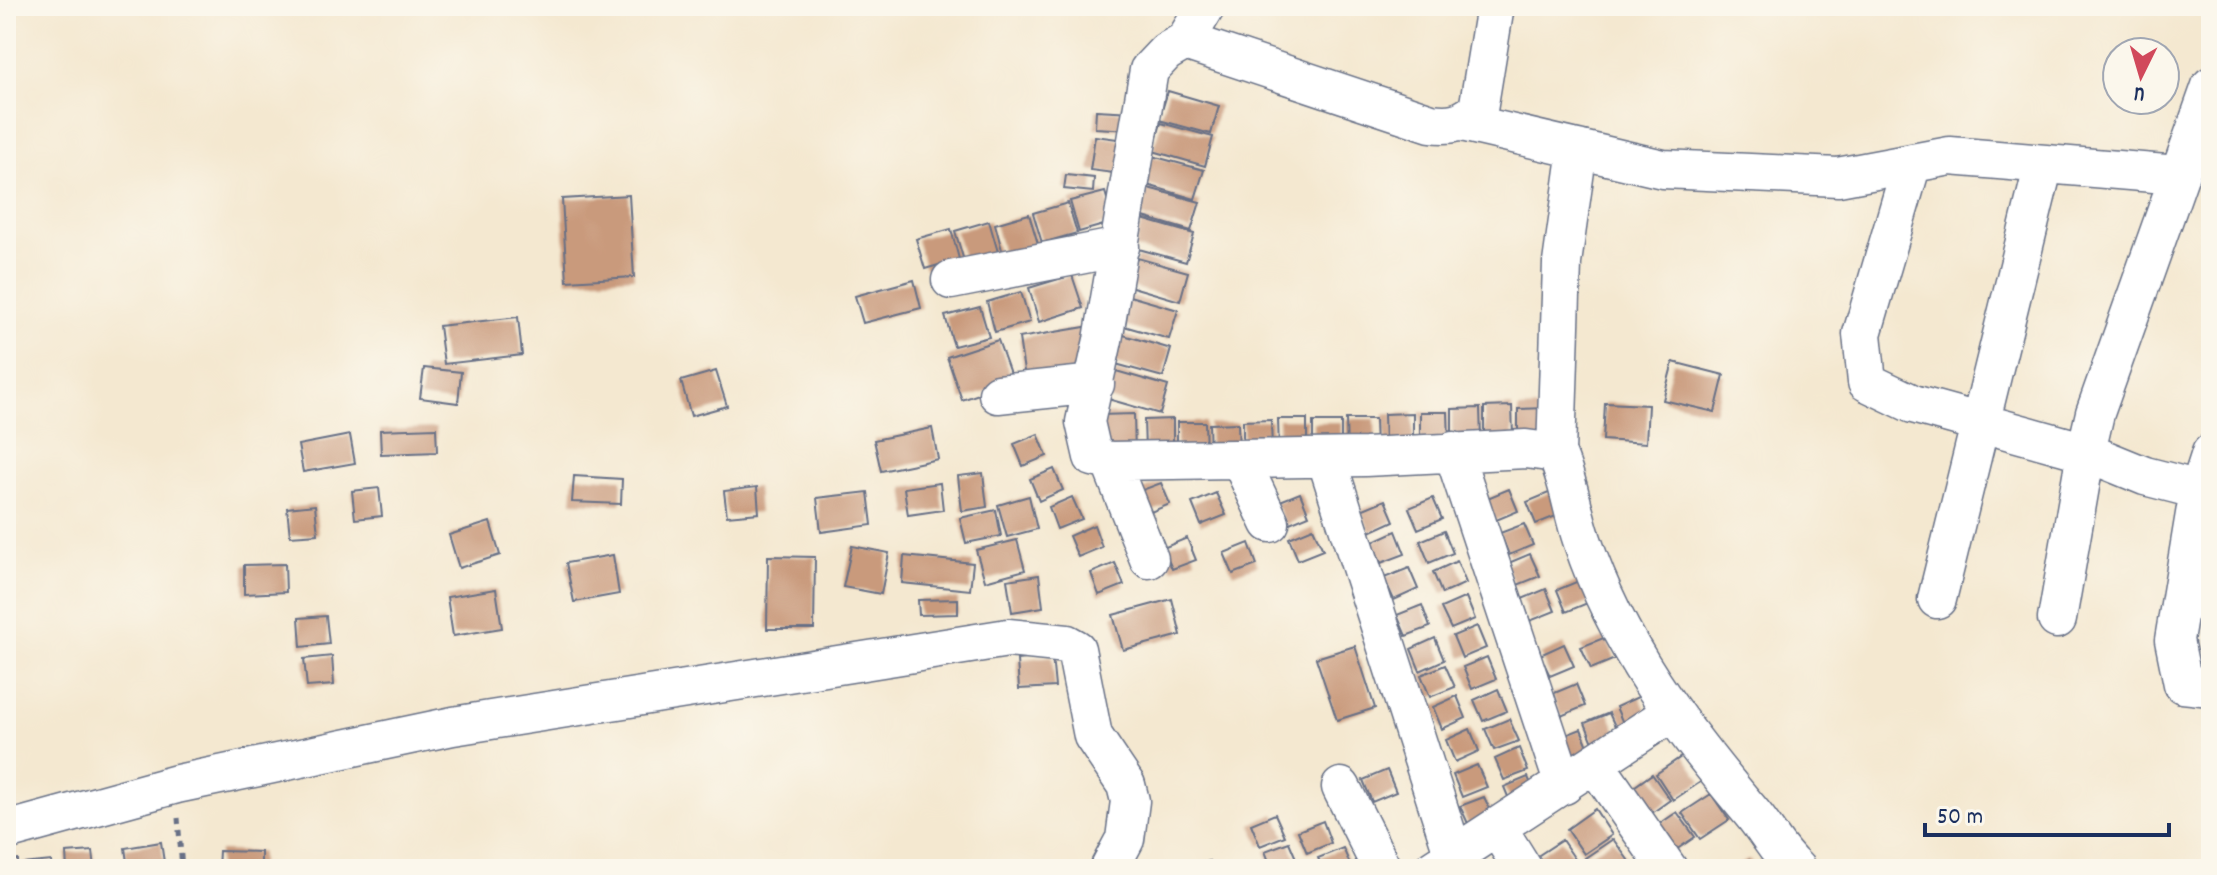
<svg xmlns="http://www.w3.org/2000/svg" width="2217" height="875" viewBox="0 0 2217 875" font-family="Dekko,sans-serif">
<rect width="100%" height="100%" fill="#fbf7ec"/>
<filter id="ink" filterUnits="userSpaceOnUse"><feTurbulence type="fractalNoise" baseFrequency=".0125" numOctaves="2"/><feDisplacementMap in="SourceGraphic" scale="16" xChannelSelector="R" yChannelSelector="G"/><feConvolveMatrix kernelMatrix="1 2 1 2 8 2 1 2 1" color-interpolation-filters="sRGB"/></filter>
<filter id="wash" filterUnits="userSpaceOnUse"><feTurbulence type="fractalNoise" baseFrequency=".006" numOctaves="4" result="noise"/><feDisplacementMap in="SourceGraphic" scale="32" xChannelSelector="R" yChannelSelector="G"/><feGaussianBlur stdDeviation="1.8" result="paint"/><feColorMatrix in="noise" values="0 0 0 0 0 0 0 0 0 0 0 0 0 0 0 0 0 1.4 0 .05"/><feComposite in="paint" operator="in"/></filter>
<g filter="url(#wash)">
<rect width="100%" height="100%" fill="#f4e8d0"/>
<g id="blocks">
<path fill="#c99a7c" d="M1168,91L1219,106L1211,134L1159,120Z
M1096,110L1133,112L1131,130L1095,128Z
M1161,123L1213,137L1205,166L1153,151Z
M1095,136L1133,141L1128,175L1090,170Z
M1152,156L1204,170L1195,199L1144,184Z
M1066,175L1094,178L1093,192L1064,189Z
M1148,188L1200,202L1191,231L1140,216Z
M1105,192L1114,222L1079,232L1070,201Z
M629,195L634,277L567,281L562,199Z
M1068,203L1077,233L1042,243L1033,213Z
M1029,214L1038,244L1003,254L995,224Z
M1142,219L1194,234L1186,262L1135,248Z
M989,221L998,252L964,261L955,231Z
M951,229L959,259L925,269L916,239Z
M1137,258L1188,272L1180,301L1129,286Z
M1072,275L1083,308L1039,322L1029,288Z
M914,280L921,308L863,323L855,296Z
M1021,292L1030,322L995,332L987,302Z
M1126,295L1178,310L1169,339L1117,324Z
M980,307L989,337L954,346L945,316Z
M518,317L522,355L444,364L439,326Z
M1091,326L1098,367L1025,378L1019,338Z
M1120,334L1171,349L1163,377L1112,363Z
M998,340L1013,382L962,400L947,357Z
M1673,362L1724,375L1715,412L1663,400Z
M424,368L461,372L458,403L420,398Z
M716,371L727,406L691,416L681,381Z
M1116,371L1168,386L1160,414L1108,399Z
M1605,403L1648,405L1646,443L1603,440Z
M1512,406L1513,436L1484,437V407Z
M1480,408L1481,439L1452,440V409Z
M1546,408L1547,438L1518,439V409Z
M1420,412H1448L1449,442L1420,443Z
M1413,413V443L1385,444L1384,414Z
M1134,414L1135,455H1099L1098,415Z
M1173,419V450H1145L1144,420Z
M1278,419H1307V450H1279Z
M1346,419H1375L1376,449L1347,450Z
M1271,420L1272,451H1243V421Z
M1177,422H1205L1206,453H1177Z
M1313,422H1341V452L1313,453Z
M1238,423L1239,454L1210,455L1209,424Z
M436,428L437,452L381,454L380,430Z
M932,428L938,459L881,471L874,440Z
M1038,434L1047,456L1023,466L1014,444Z
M350,435L355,463L303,472L298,445Z
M1054,469L1063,490L1039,501L1030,479Z
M983,473L987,507L962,511L958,476Z
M574,476L622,479L621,504L572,502Z
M940,483L943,510L908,515L904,488Z
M1161,483L1170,504L1146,514L1137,492Z
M757,487L759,513L727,516L724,491Z
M379,488L382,516L355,519L352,491Z
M1509,489L1518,511L1494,521L1485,499Z
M868,492L872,525L821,532L817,498Z
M1551,492L1561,514L1536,524L1527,502Z
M1216,493L1226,515L1201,525L1192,503Z
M1300,493L1309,515L1285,525L1275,503Z
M1029,496L1037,529L1007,537L998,505Z
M1072,497L1082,519L1057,529L1049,507Z
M1433,498L1442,519L1418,529L1409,508Z
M1385,500L1394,521L1370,532L1361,510Z
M315,505L318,534L290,536L287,508Z
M996,510L1001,536L966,543L960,518Z
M490,522L500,555L459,568L449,535Z
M1524,524L1533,545L1509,555L1500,533Z
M1094,525L1102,547L1078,557L1069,536Z
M1313,528L1323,550L1298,560L1289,538Z
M1396,531L1405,554L1381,563L1372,542Z
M1444,531L1453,553L1429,563L1420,541Z
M1187,538L1196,560L1172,569L1163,548Z
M1017,540L1025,570L985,581L976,550Z
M1249,543L1257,565L1233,574L1224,553Z
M852,546L889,553L881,594L843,587Z
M1530,554L1540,576L1515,586L1506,564Z
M613,555L619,594L574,602L566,563Z
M768,556L815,557L814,629H767Z
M904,556L973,563L970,590L902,583Z
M1457,561L1466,583L1442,594L1433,572Z
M1115,563L1124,585L1099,595L1091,573Z
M285,564L286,592L244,594V565Z
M1409,568L1418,589L1394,600L1384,578Z
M1039,575L1043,607L1012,612L1007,580Z
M1581,580L1590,602L1566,612L1557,590Z
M496,589L502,628L453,636L447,597Z
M1546,589L1555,611L1530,621L1522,599Z
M1466,597L1475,619L1451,629L1441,608Z
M958,599V614L919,615L918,600Z
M1172,599L1181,635L1123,650L1113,615Z
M1422,605L1430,627L1406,636L1397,615Z
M326,616L329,644L301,647L299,618Z
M1477,626L1486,648L1462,658L1453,636Z
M1606,637L1615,659L1591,669L1581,647Z
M1435,638L1444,660L1420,671L1411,649Z
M1564,644L1574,666L1550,676L1540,655Z
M1355,646L1375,708L1337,720L1316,658Z
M332,656L334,685L307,687L304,659Z
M1052,656L1055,687L1019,689L1017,660Z
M1487,657L1496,679L1472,689L1463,667Z
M1445,665L1455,687L1430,697L1421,675Z
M1576,684L1585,706L1561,716L1552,694Z
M1498,689L1507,711L1483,721L1474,700Z
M1457,696L1466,718L1442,729L1433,707Z
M1640,696L1649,718L1625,728L1616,707Z
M1609,713L1619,735L1594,745L1585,723Z
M1509,719L1519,741L1494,750L1485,729Z
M1470,729L1479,751L1455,762L1446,740Z
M1581,729L1590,751L1565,761L1556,739Z
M1519,748L1528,771L1504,780L1495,759Z
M1684,755L1702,781L1673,800L1656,774Z
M1477,765L1487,787L1462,797L1453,775Z
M1387,770L1396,792L1372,802L1363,780Z
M1652,774L1670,800L1642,820L1624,794Z
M1528,777L1537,799L1513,809L1504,787Z
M1711,794L1729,820L1700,839L1682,813Z
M1484,797L1494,818L1470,828L1460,806Z
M1595,809L1612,835L1584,854L1567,829Z
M1677,812L1695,837L1667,856L1649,831Z
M1275,814L1285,836L1260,846L1251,824Z
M1323,821L1331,843L1307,853L1298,831Z
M1613,839L1631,864L1624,869H1593L1585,858Z
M1562,840L1579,865L1574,869H1540L1533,859Z
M161,842L165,869H128L125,848Z
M1289,842L1298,863L1272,869L1265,851Z
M1343,848L1352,869H1323L1318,858Z
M93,851L95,869H67L66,853Z
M219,851L261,852V869H218Z
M1749,859L1756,869H1734Z
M6,860H18V869H6Z
M51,861L52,869H24L23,864Z
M1209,861L1213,869H1189Z"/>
</g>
</g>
<g filter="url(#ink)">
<use href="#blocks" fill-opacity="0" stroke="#677086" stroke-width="2"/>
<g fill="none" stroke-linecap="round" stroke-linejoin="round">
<defs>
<path id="street" d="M1206,6L1185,41L1166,52L1149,70L1103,340L1085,422L1093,457L1110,461L1365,457L1526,449L1556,453C1569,481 1572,511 1582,540C1617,645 1681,729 1751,812C1768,832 1777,852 1796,869
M1185,41L1431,123C1452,126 1461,123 1478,110L1495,6
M2211,86L2095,413L2086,452L2145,476L2211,493
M1462,122L1663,169L1838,177L1950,156L2178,175
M1912,163L1862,334L1867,382L1913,404L2086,452L2057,619
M951,280L1120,247
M998,394L1095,384
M1453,451L1564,785
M1556,453L1562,263L1578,149
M2211,453L2199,490L2174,640L2183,684L2211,687
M1326,458L1454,856
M1240,459L1270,523
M1110,461L1149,559
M1937,599L2044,164
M1595,764L1668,869
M1341,787L1382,869
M1498,829L1523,869
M6,831L177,784L453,726L1008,638L1067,644L1076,649L1093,736L1126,785L1130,801L1125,839L1109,869
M1433,869L1671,713"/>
</defs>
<use href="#street" stroke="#677086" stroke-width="41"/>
<path stroke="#677086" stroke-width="5" stroke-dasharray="6 6" stroke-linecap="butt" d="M178,818L182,869"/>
<use href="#street" stroke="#fff" stroke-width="38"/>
</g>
</g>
<rect width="2217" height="875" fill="none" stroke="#fbf7ec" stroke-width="32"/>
<g transform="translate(2141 76) rotate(185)"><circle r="38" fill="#fbf7ec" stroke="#a1a7b3" stroke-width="2"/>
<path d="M0-6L14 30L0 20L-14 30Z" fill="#d1495b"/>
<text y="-12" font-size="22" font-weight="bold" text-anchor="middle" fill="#1b2f5e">U</text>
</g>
<path d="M1925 823v12h244v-12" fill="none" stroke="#1b2f5e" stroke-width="4"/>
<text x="1937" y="823" font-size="24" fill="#1b2f5e" stroke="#fbf7ec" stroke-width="6" paint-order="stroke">50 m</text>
</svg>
